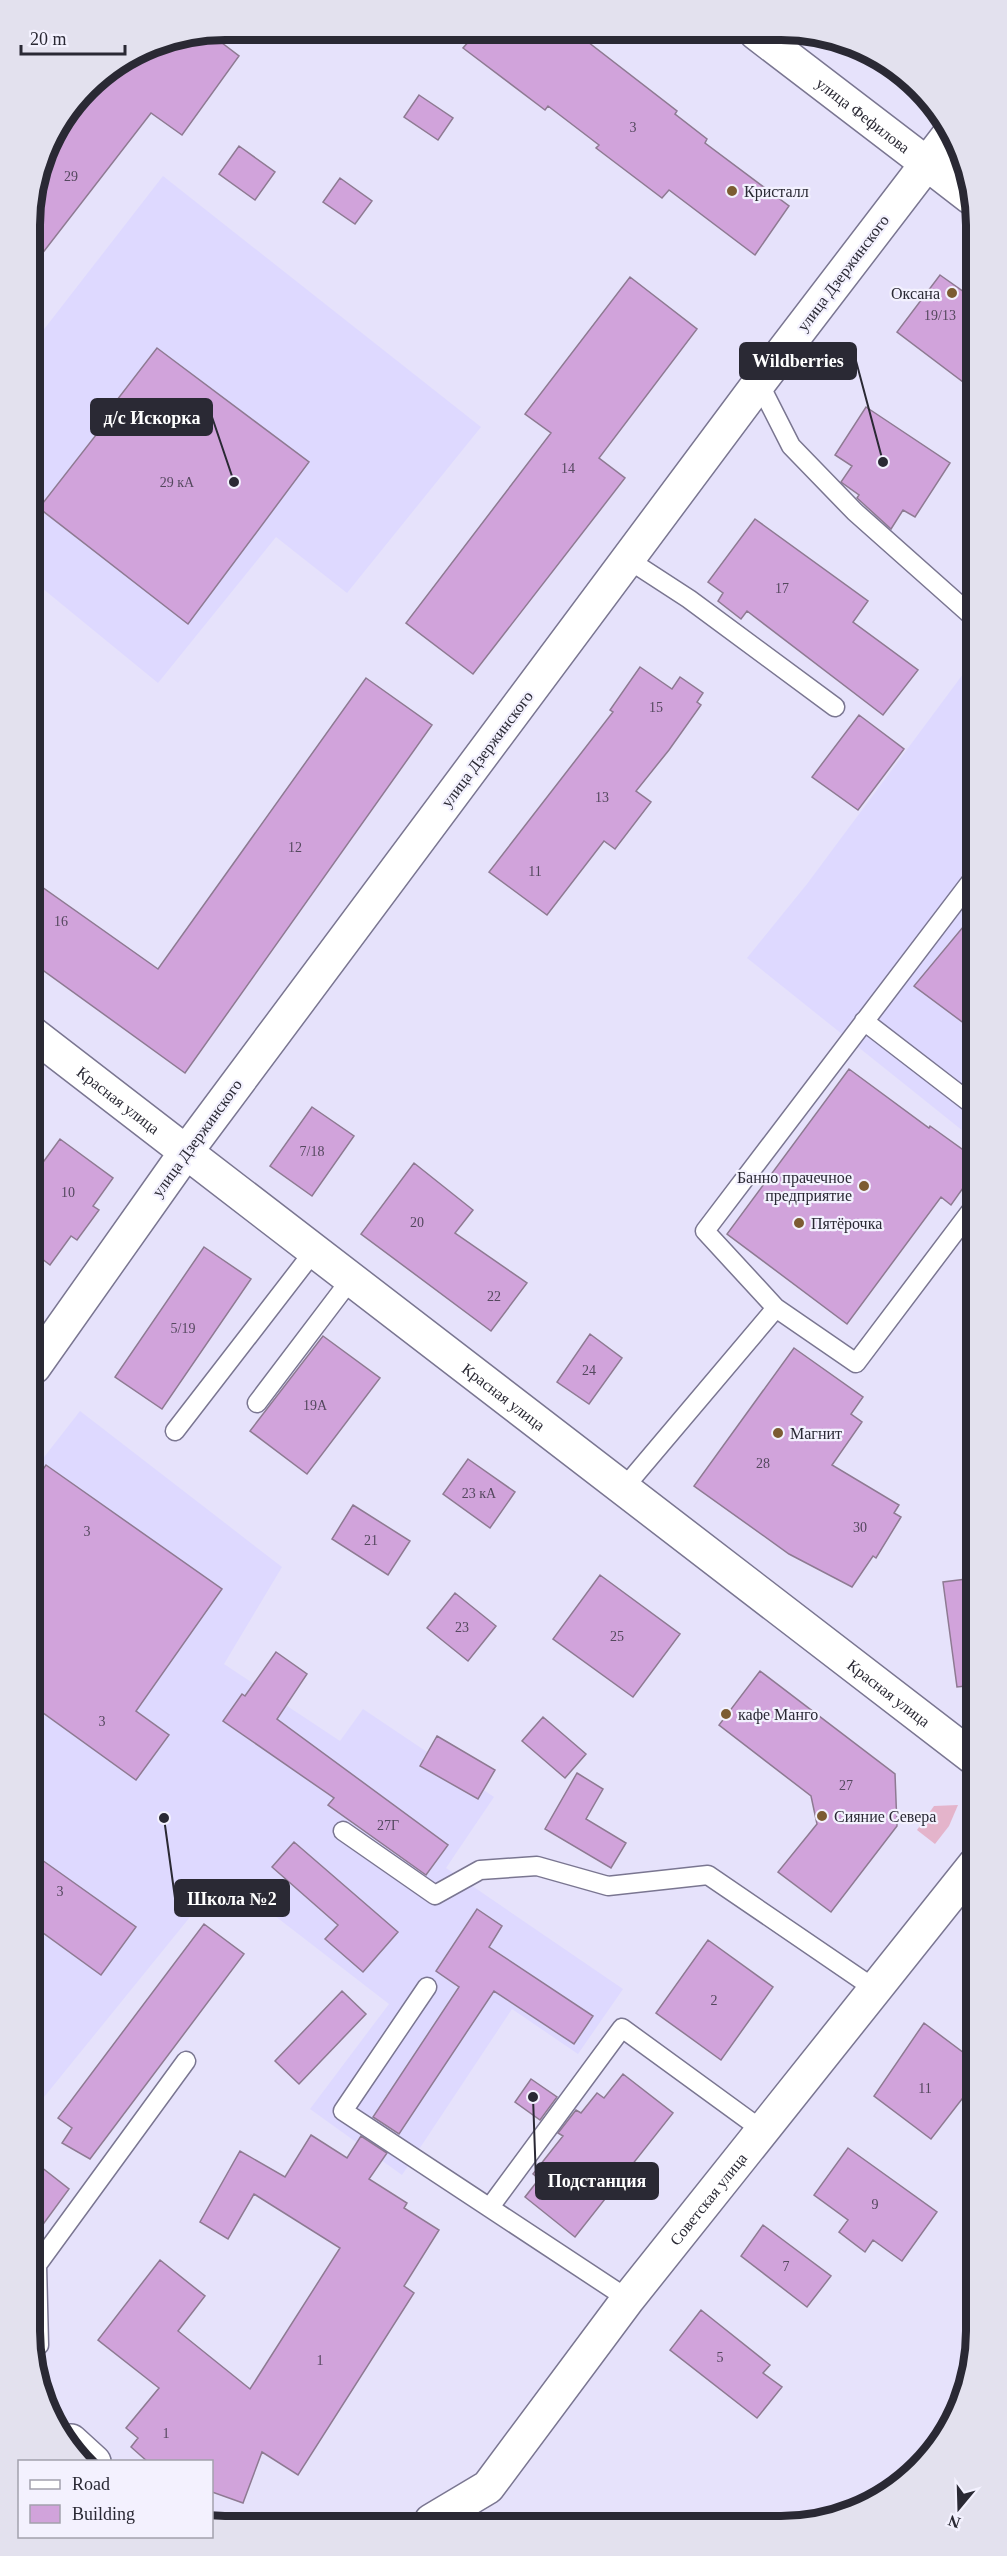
<svg xmlns="http://www.w3.org/2000/svg" width="1007" height="2556" viewBox="0 0 1007 2556" font-family="'Times New Roman',serif">
<rect width="100%" height="100%" fill="#e6e2fb"/>
<path fill="#ded9ff" d="M163,176L481,427L347,593L276,537L158,683L31,579V346Z
M972,662L973,1139L747,958L807,884Z
M80,1411L282,1567L224,1664L340,1741L363,1709L494,1797L446,1868L623,1989L578,2054L512,2009L402,2175L310,2109L389,2004L248,1895L224,1917L203,1901L36,2107L34,1470Z"/>
<path fill="#e4b4cb" d="M958,1805L949,1826L935,1844L917,1830L934,1806Z"/>
<path fill="#d1a3db" stroke="#8e7a92" stroke-width="1.5" d="M477,32H575L677,111L675,114L707,139L705,143L789,206L755,255L669,190L662,198L596,148L599,145L548,106L545,110L463,48Z
M209,33L239,56L182,135L151,113L31,268L30,213L50,139L96,79L151,45Z
M419,95L453,118L438,140L404,117Z
M239,146L275,172L255,200L219,174Z
M340,178L372,201L355,224L323,202Z
M940,275L971,297V388L897,332Z
M630,277L697,329L599,458L625,478L473,674L406,623L551,433L525,414Z
M157,348L309,462L188,624L39,508L114,412L110,409Z
M866,407L950,463L915,517L903,510L891,529L857,498L859,495L841,482L852,466L835,455Z
M755,519L868,601L853,622L918,670L883,715L747,611L741,619L718,601L723,593L708,582Z
M640,667L672,689L680,677L703,693L697,702L701,705L669,750L636,791L651,802L615,849L604,841L547,915L489,872L613,712L610,710Z
M366,678L432,725L185,1073L33,963L32,880L158,969Z
M859,715L904,749L858,810L812,777Z
M973,915V1030L914,986Z
M849,1069L929,1128L930,1126L973,1157V1174L951,1205L941,1197L847,1324L727,1234Z
M312,1107L354,1136L312,1196L270,1166Z
M60,1139L113,1178L93,1206L99,1210L77,1240L71,1236L50,1265L33,1252V1176Z
M414,1163L473,1210L455,1233L527,1283L491,1331L361,1234Z
M204,1247L251,1279L162,1409L115,1377Z
M590,1334L622,1358L589,1404L557,1382Z
M323,1336L380,1378L307,1474L250,1431Z
M794,1348L863,1397L851,1414L862,1422L832,1465L899,1505L894,1513L901,1517L876,1558L873,1556L852,1587L789,1554L694,1486Z
M468,1459L515,1492L490,1528L443,1494Z
M46,1465L222,1589L136,1711L169,1735L136,1780L35,1707L34,1482Z
M353,1505L410,1541L388,1575L332,1539Z
M600,1575L680,1634L633,1697L553,1639Z
M974,1578L975,1685L957,1687L943,1582Z
M455,1593L496,1626L468,1661L427,1628Z
M276,1652L307,1674L277,1719L448,1845L426,1875L328,1805L334,1798L223,1721L242,1694L245,1696Z
M760,1671L895,1774L897,1826L831,1912L778,1872L817,1824L811,1796L719,1725Z
M543,1717L586,1754L565,1778L522,1741Z
M437,1736L495,1770L478,1799L420,1766Z
M577,1773L603,1789L586,1819L626,1843L611,1868L545,1829Z
M294,1842L398,1932L363,1972L325,1939L338,1925L272,1867Z
M35,1855L136,1927L101,1975L35,1927Z
M477,1909L502,1926L489,1947L593,2016L574,2044L494,1991L399,2134L373,2117L459,1987L436,1971Z
M204,1924L244,1954L90,2159L62,2143L72,2128L58,2118Z
M708,1940L773,1987L721,2060L656,2013Z
M342,1991L366,2014L299,2084L275,2061Z
M924,2023L976,2062V2081L931,2139L874,2096Z
M623,2074L673,2113L575,2237L525,2197L539,2179L533,2174L563,2136L558,2133L576,2110L581,2113L597,2093L604,2098Z
M531,2079L557,2097L540,2120L515,2102Z
M311,2135L347,2158L361,2136L387,2153L369,2179L407,2203L404,2208L439,2230L404,2286L414,2293L298,2475L262,2452L243,2503L212,2492V2462H148L131,2447L138,2438L126,2428L159,2388L98,2340L160,2260L205,2296L178,2331L250,2389L340,2248L254,2194L228,2239L200,2222L240,2151L285,2177Z
M848,2148L937,2212L902,2261L873,2240L865,2252L839,2232L848,2220L814,2195Z
M36,2163L69,2189L36,2234Z
M763,2225L831,2276L807,2307L741,2256Z
M701,2310L770,2365L763,2373L782,2387L757,2418L670,2350Z"/>
<g fill="none" stroke-linecap="round" stroke-linejoin="round">
<defs>
<path id="service" d="M759,383L791,446L855,512L972,616
M629,560L689,599L835,707
M972,880L705,1231L776,1308L856,1363L973,1208
M864,1021L973,1105
M257,1403L351,1279
M175,1431L314,1251
M623,1489L776,1308
M343,1831L435,1895L480,1870L537,1866L608,1886L708,1875L875,1989
M427,1987L343,2111L628,2299
M490,2207L622,2028L762,2130
M36,2347L39,2345L37,2265L186,2061"/>
<g id="minor">
<path id="s1" d="M756,33L926,163"/>
<path id="s2" d="M33,1034L186,1152L34,1367"/>
<path d="M71,2441L94,2462"/>
</g>
<g id="tertiary">
<path d="M926,163L970,197"/>
<path id="s3" d="M431,2521L488,2487L628,2299L975,1864"/>
</g>
<g id="secondary">
<path id="s4" d="M948,136L759,383L186,1152L975,1759"/>
</g>
</defs>
<use href="#service" stroke="#7a7691" stroke-width="21"/>
<use href="#minor" stroke="#7a7691" stroke-width="36"/>
<use href="#tertiary" stroke="#7a7691" stroke-width="36"/>
<use href="#secondary" stroke="#7a7691" stroke-width="36"/>
<use href="#service" stroke="#fff" stroke-width="18"/>
<use href="#minor" stroke="#fff" stroke-width="33"/>
<use href="#tertiary" stroke="#fff" stroke-width="33"/>
<use href="#secondary" stroke="#fff" stroke-width="33"/>
</g>
<g fill="#7c5c32" stroke="#f3f1fe" stroke-width="2">
<circle cx="732" cy="191" r="6"/>
<circle cx="952" cy="293" r="6"/>
<circle cx="864" cy="1186" r="6"/>
<circle cx="799" cy="1223" r="6"/>
<circle cx="778" cy="1433" r="6"/>
<circle cx="726" cy="1714" r="6"/>
<circle cx="822" cy="1816" r="6"/>
</g>
<g text-anchor="middle" dominant-baseline="central" stroke-width="4.5" stroke-linejoin="round" paint-order="stroke">
<g font-size="14" fill="#54485e">
<text x="633" y="127">3</text>
<text x="71" y="176">29</text>
<text x="940" y="315">19/13</text>
<text x="568" y="468">14</text>
<text x="177" y="482">29 кА</text>
<text x="782" y="588">17</text>
<text x="656" y="707">15</text>
<text x="602" y="797">13</text>
<text x="295" y="847">12</text>
<text x="535" y="871">11</text>
<text x="61" y="921">16</text>
<text x="312" y="1151">7/18</text>
<text x="68" y="1192">10</text>
<text x="417" y="1222">20</text>
<text x="494" y="1296">22</text>
<text x="183" y="1328">5/19</text>
<text x="589" y="1370">24</text>
<text x="315" y="1405">19А</text>
<text x="763" y="1463">28</text>
<text x="479" y="1493">23 кА</text>
<text x="860" y="1527">30</text>
<text x="87" y="1531">3</text>
<text x="371" y="1540">21</text>
<text x="462" y="1627">23</text>
<text x="617" y="1636">25</text>
<text x="102" y="1721">3</text>
<text x="846" y="1785">27</text>
<text x="388" y="1825">27Г</text>
<text x="60" y="1891">3</text>
<text x="714" y="2000">2</text>
<text x="925" y="2088">11</text>
<text x="875" y="2204">9</text>
<text x="786" y="2266">7</text>
<text x="720" y="2357">5</text>
<text x="320" y="2360">1</text>
<text x="166" y="2433">1</text>
</g>
<g font-size="16" fill="#2a2934" stroke="#f3f1fe">
<text stroke="none"><textPath href="#s1" startOffset="135">улица Фефилова</textPath></text>
<text transform="translate(843 273) rotate(-53)">улица Дзержинского</text>
<text transform="translate(487 749) rotate(-53)">улица Дзержинского</text>
<text stroke="none"><textPath href="#s2" startOffset="108">Красная улица</textPath></text>
<text transform="translate(197 1138) rotate(-54)">улица Дзержинского</text>
<text stroke="none"><textPath href="#s4" startOffset="1671">Красная улица</textPath></text>
<text stroke="none"><textPath href="#s4" startOffset="2157">Красная улица</textPath></text>
<text stroke="none"><textPath href="#s3" startOffset="429">Советская улица</textPath></text>
</g>
<g font-size="16" fill="#2a2934" stroke="#f3f1fe" text-anchor="start">
<text x="744" y="191">Кристалл</text>
<text x="940" y="293" text-anchor="end">Оксана</text>
<text x="852" y="1177" text-anchor="end">Банно прачечное<tspan x="852" dy="18">предприятие</tspan></text>
<text x="811" y="1223">Пятёрочка</text>
<text x="790" y="1433">Магнит</text>
<text x="738" y="1714">кафе Манго</text>
<text x="834" y="1816">Сияние Севера</text>
</g>
</g>
<path d="M0 0H1007V2556H0ZM225 40H781A185 185 0 0 1 966 225V2331A185 185 0 0 1 781 2516H225A185 185 0 0 1 40 2331V225A185 185 0 0 1 225 40Z" fill="#e3e1ee" fill-rule="evenodd"/>
<path fill="none" stroke="#2a2934" stroke-width="8" d="M225 40H781A185 185 0 0 1 966 225V2331A185 185 0 0 1 781 2516H225A185 185 0 0 1 40 2331V225A185 185 0 0 1 225 40Z"/>
<path fill="none" stroke="#2a2934" stroke-width="2" d="M883 462L856 361M234 482L212 417M164 1818L175 1898M533 2097L536 2181"/>
<g fill="#2a2934" stroke="#f3f1fe" stroke-width="2">
<circle cx="883" cy="462" r="6"/>
<circle cx="234" cy="482" r="6"/>
<circle cx="164" cy="1818" r="6"/>
<circle cx="533" cy="2097" r="6"/>
</g>
<g fill="#2a2934" stroke="#2a2934" stroke-width="2">
<rect x="740" y="343" width="116" height="36" rx="6"/>
<rect x="91" y="399" width="121" height="36" rx="6"/>
<rect x="175" y="1880" width="114" height="36" rx="6"/>
<rect x="536" y="2163" width="122" height="36" rx="6"/>
</g>
<g font-size="18" text-anchor="middle" font-weight="bold" fill="#fff">
<text x="798" y="367">Wildberries</text>
<text x="152" y="424">д/с Искорка</text>
<text x="232" y="1905">Школа №2</text>
<text x="597" y="2187">Подстанция</text>
</g>
<rect x="18" y="2460" width="195" height="78" fill="#f3f1fe" stroke="#a3a1ad" stroke-width="1.5"/>
<rect x="30" y="2480" width="30" height="9" fill="#ffffff" stroke="#a3a1ad" stroke-width="1.5"/>
<text x="72" y="2490" font-size="18" fill="#2a2934">Road</text>
<rect x="30" y="2505" width="30" height="18" fill="#d1a3db" stroke="#a3a1ad" stroke-width="1.5"/>
<text x="72" y="2520" font-size="18" fill="#2a2934">Building</text>
<g transform="translate(959 2508) rotate(199)" stroke="#f3f1fe" stroke-width="4.5" paint-order="stroke">
<path d="M0-4.5L10 22L0 15L-10 22Z" fill="#2a2934"/>
<text y="-9" font-size="16" font-weight="bold" text-anchor="middle" fill="#2a2934">N</text>
</g>
<path d="M21 45v9h104v-9" fill="none" stroke="#2a2934" stroke-width="3"/>
<text x="30" y="45" font-size="18" fill="#2a2934" stroke="#f3f1fe" stroke-width="4.5" paint-order="stroke">20 m</text>
</svg>
